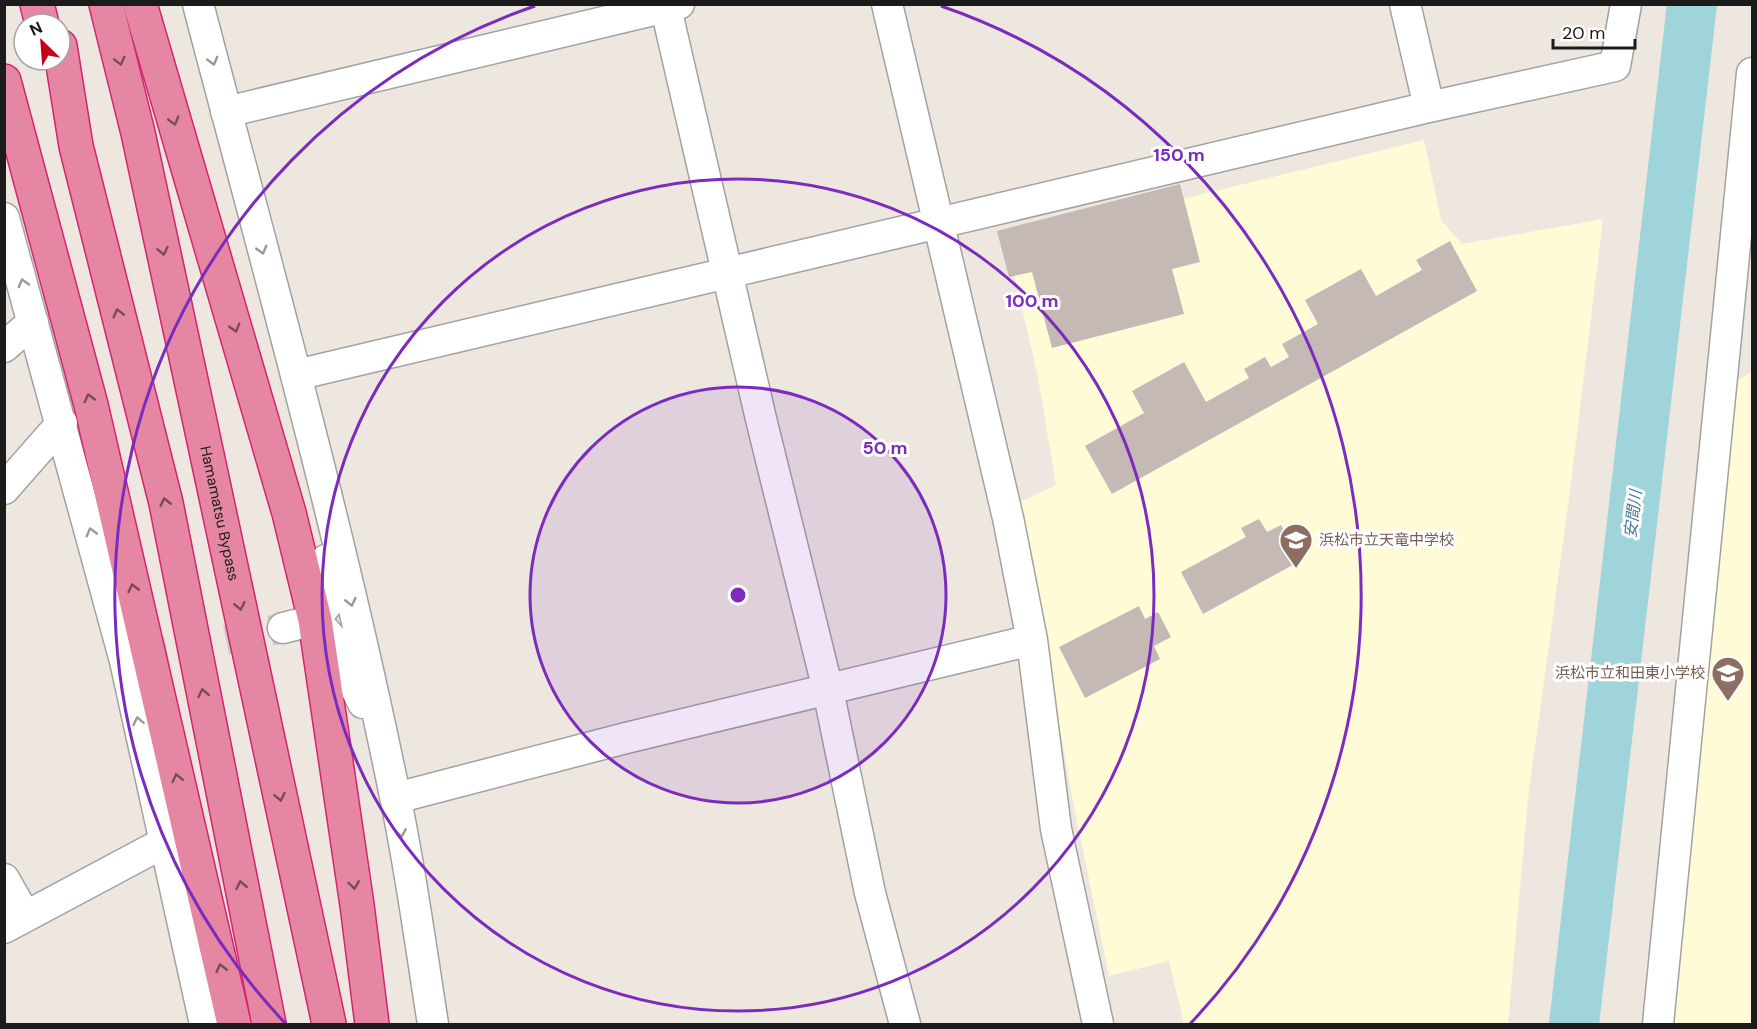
<svg xmlns="http://www.w3.org/2000/svg" width="1757" height="1029" viewBox="0 0 1757 1029" font-family="'DM Sans','Noto Sans JP',sans-serif">
<rect width="100%" height="100%" fill="#ede7e0"/>
<path fill="#fffbd7" d="M1424,140L1441,220L1462,244L1603,219L1570,491L1528,798L1508,1024H1184L1169,961L1109,976L1073,802L1020,502L1056,485L1037,372L1005,237L1195,196Z
M1752,371V1024H1668L1738,380Z"/>
<g fill="none" stroke-linecap="round" stroke-linejoin="round">
<path stroke="#a0d4db" stroke-width="50" d="M1574,1024L1692,4"/>
</g>
<path fill="#c4b9b4" d="M1180,184L1200,262L1172,269L1184,314L1052,348L1032,272L1009,277L997,231Z
M1450,241L1477,291L1112,494L1085,446L1144,413L1132,391L1184,362L1206,402L1249,378L1244,369L1265,357L1271,367L1289,357L1282,344L1318,324L1305,300L1361,269L1376,296L1422,270L1416,260Z
M1259,519L1267,532L1281,525L1300,561L1203,614L1181,572L1246,537L1241,528Z
M1139,606L1145,619L1158,612L1171,637L1154,646L1160,659L1085,698L1059,647Z"/>
<g fill="none" stroke-linecap="round" stroke-linejoin="round">
<path stroke="#cec8c2" stroke-width="30" stroke-dasharray="30 15" stroke-linecap="butt" d="M138,658L283,628"/>
<defs>
<path id="street" d="M198,4C267,267 341,530 395,796C411,871 421,949 433,1024
M665,4L761,419L828,690L870,893L905,1024
M887,4L1008,518L1032,640L1056,829L1098,1024
M1405,4L1429,107
M226,112L679,4
M4,218L125,661L205,1024
M4,347L33,322
M296,375L1429,107L1615,66L1626,4
M4,489L62,423
M315,620L331,638L363,703
M283,628L315,620L330,600L326,560
M396,798L626,738L1032,640
M4,879L25,916
M4,928L165,842
M1658,1024L1752,73"/>
<g id="highway">
<path d="M37,4L42,24"/>
<path id="s1" d="M106,4L138,133L329,1024"/>
<path d="M140,4L289,513L315,620L357,905L372,1024"/>
<path d="M60,46L76,146L166,503L269,1024"/>
<path d="M4,81L91,405L234,1024"/>
</g>
</defs>
<use href="#street" stroke="#a2a2a2" stroke-width="33"/>
<use href="#highway" stroke="#d42473" stroke-width="36"/>
<use href="#street" stroke="#fff" stroke-width="30"/>
<use href="#highway" stroke="#e587a2" stroke-width="33"/>
</g>
<defs><path id="oneway-chevron" d="M-2-3.5L2.5 0L-2 3.5" fill="none" stroke-width="1.6" stroke-linecap="round" stroke-linejoin="round" transform="scale(1.5)"/></defs>
<g stroke="#764c58">
<use href="#oneway-chevron" transform="translate(120 61) rotate(76)"/>
<use href="#oneway-chevron" transform="translate(174 121) rotate(74)"/>
<use href="#oneway-chevron" transform="translate(163 251) rotate(78)"/>
<use href="#oneway-chevron" transform="translate(118 313) rotate(-104)"/>
<use href="#oneway-chevron" transform="translate(235 328) rotate(74)"/>
<use href="#oneway-chevron" transform="translate(89 398) rotate(-105)"/>
<use href="#oneway-chevron" transform="translate(165 502) rotate(-103)"/>
<use href="#oneway-chevron" transform="translate(133 588) rotate(-103)"/>
<use href="#oneway-chevron" transform="translate(240 606) rotate(78)"/>
<use href="#oneway-chevron" transform="translate(203 693) rotate(-101)"/>
<use href="#oneway-chevron" transform="translate(177 778) rotate(-103)"/>
<use href="#oneway-chevron" transform="translate(280 797) rotate(78)"/>
<use href="#oneway-chevron" transform="translate(241 885) rotate(-101)"/>
<use href="#oneway-chevron" transform="translate(354 885) rotate(82)"/>
<use href="#oneway-chevron" transform="translate(221 968) rotate(-103)"/>
</g>
<g stroke="#989898">
<use href="#oneway-chevron" transform="translate(213 61) rotate(75)"/>
<use href="#oneway-chevron" transform="translate(262 250) rotate(75)"/>
<use href="#oneway-chevron" transform="translate(23 283) rotate(-105)"/>
<use href="#oneway-chevron" transform="translate(91 532) rotate(-105)"/>
<use href="#oneway-chevron" transform="translate(351 602) rotate(77)"/>
<use href="#oneway-chevron" transform="translate(138 721) rotate(-102)"/>
<use href="#oneway-chevron" transform="translate(401 833) rotate(81)"/>
</g>
<circle cx="738" cy="595" r="208" fill="#7b2cbf" fill-opacity=".12"/>
<g fill="none" stroke="#7b2cbf" stroke-width="3">
<circle cx="738" cy="595" r="208"/>
<circle cx="738" cy="595" r="416"/>
<path d="M286 1024A623 623 0 0 1 535 6M941 6A623 623 0 0 1 1190 1024"/>
</g>
<defs>
<symbol id="school-pin" viewBox="-11 -11 22 30"><path d="M0 17L-7.5 6A9.5 9.5 0 1 1 7.5 6Z" fill="#8d6e63" stroke="#fff"/><path d="M0-5L7-2L0 1L-7-2ZM-4 1L0 2.5L4 1V4Q0 6-4 4Z" fill="#fff"/></symbol>
</defs>
<g fill-rule="evenodd">
<use href="#school-pin" x="1277" y="521" width="38" height="52"/>
<use href="#school-pin" x="1709" y="654" width="38" height="52"/>
</g>
<g text-anchor="middle" dominant-baseline="central" stroke-width="6" stroke-linejoin="round" paint-order="stroke">
<g font-size="15" fill="#1b1b1b" stroke="#fff">
<text stroke="none"><textPath href="#s1" startOffset="522">Hamamatsu Bypass</textPath></text>
</g>
<g font-size="15" fill="#785e54" stroke="#fff" text-anchor="start">
<text x="1319" y="540">浜松市立天竜中学校</text>
<text x="1705" y="673" text-anchor="end">浜松市立和田東小学校</text>
</g>
<g font-size="16" font-style="italic" fill="#43789a" stroke="#fff">
<text transform="translate(1633 514) rotate(-83)">安間川</text>
</g>
</g>
<circle cx="738" cy="595" r="9" fill="#7b2cbf" stroke="#fff" stroke-width="3"/>
<g font-size="18" text-anchor="middle" font-weight="bold" fill="#7b2cbf" stroke="#fff" stroke-width="6" stroke-linejoin="round" paint-order="stroke">
<text x="1179" y="161">150 m</text>
<text x="1032" y="307">100 m</text>
<text x="885" y="454">50 m</text>
</g>
<rect width="1757" height="1029" fill="none" stroke="#1b1b1b" stroke-width="12"/>
<g transform="translate(42 42) rotate(335)"><circle r="28" fill="#ffffff" stroke="#a4a4a4" stroke-width="1.5"/>
<path d="M0-4.5L10 22L0 15L-10 22Z" fill="#c50115"/>
<text y="-9" font-size="16" font-weight="bold" text-anchor="middle" fill="#1b1b1b">N</text>
</g>
<path d="M1553 39v9h82v-9" fill="none" stroke="#1b1b1b" stroke-width="3"/>
<text x="1562" y="39" font-size="18" fill="#1b1b1b" stroke="#ffffff" stroke-width="4.5" paint-order="stroke">20 m</text>
</svg>
